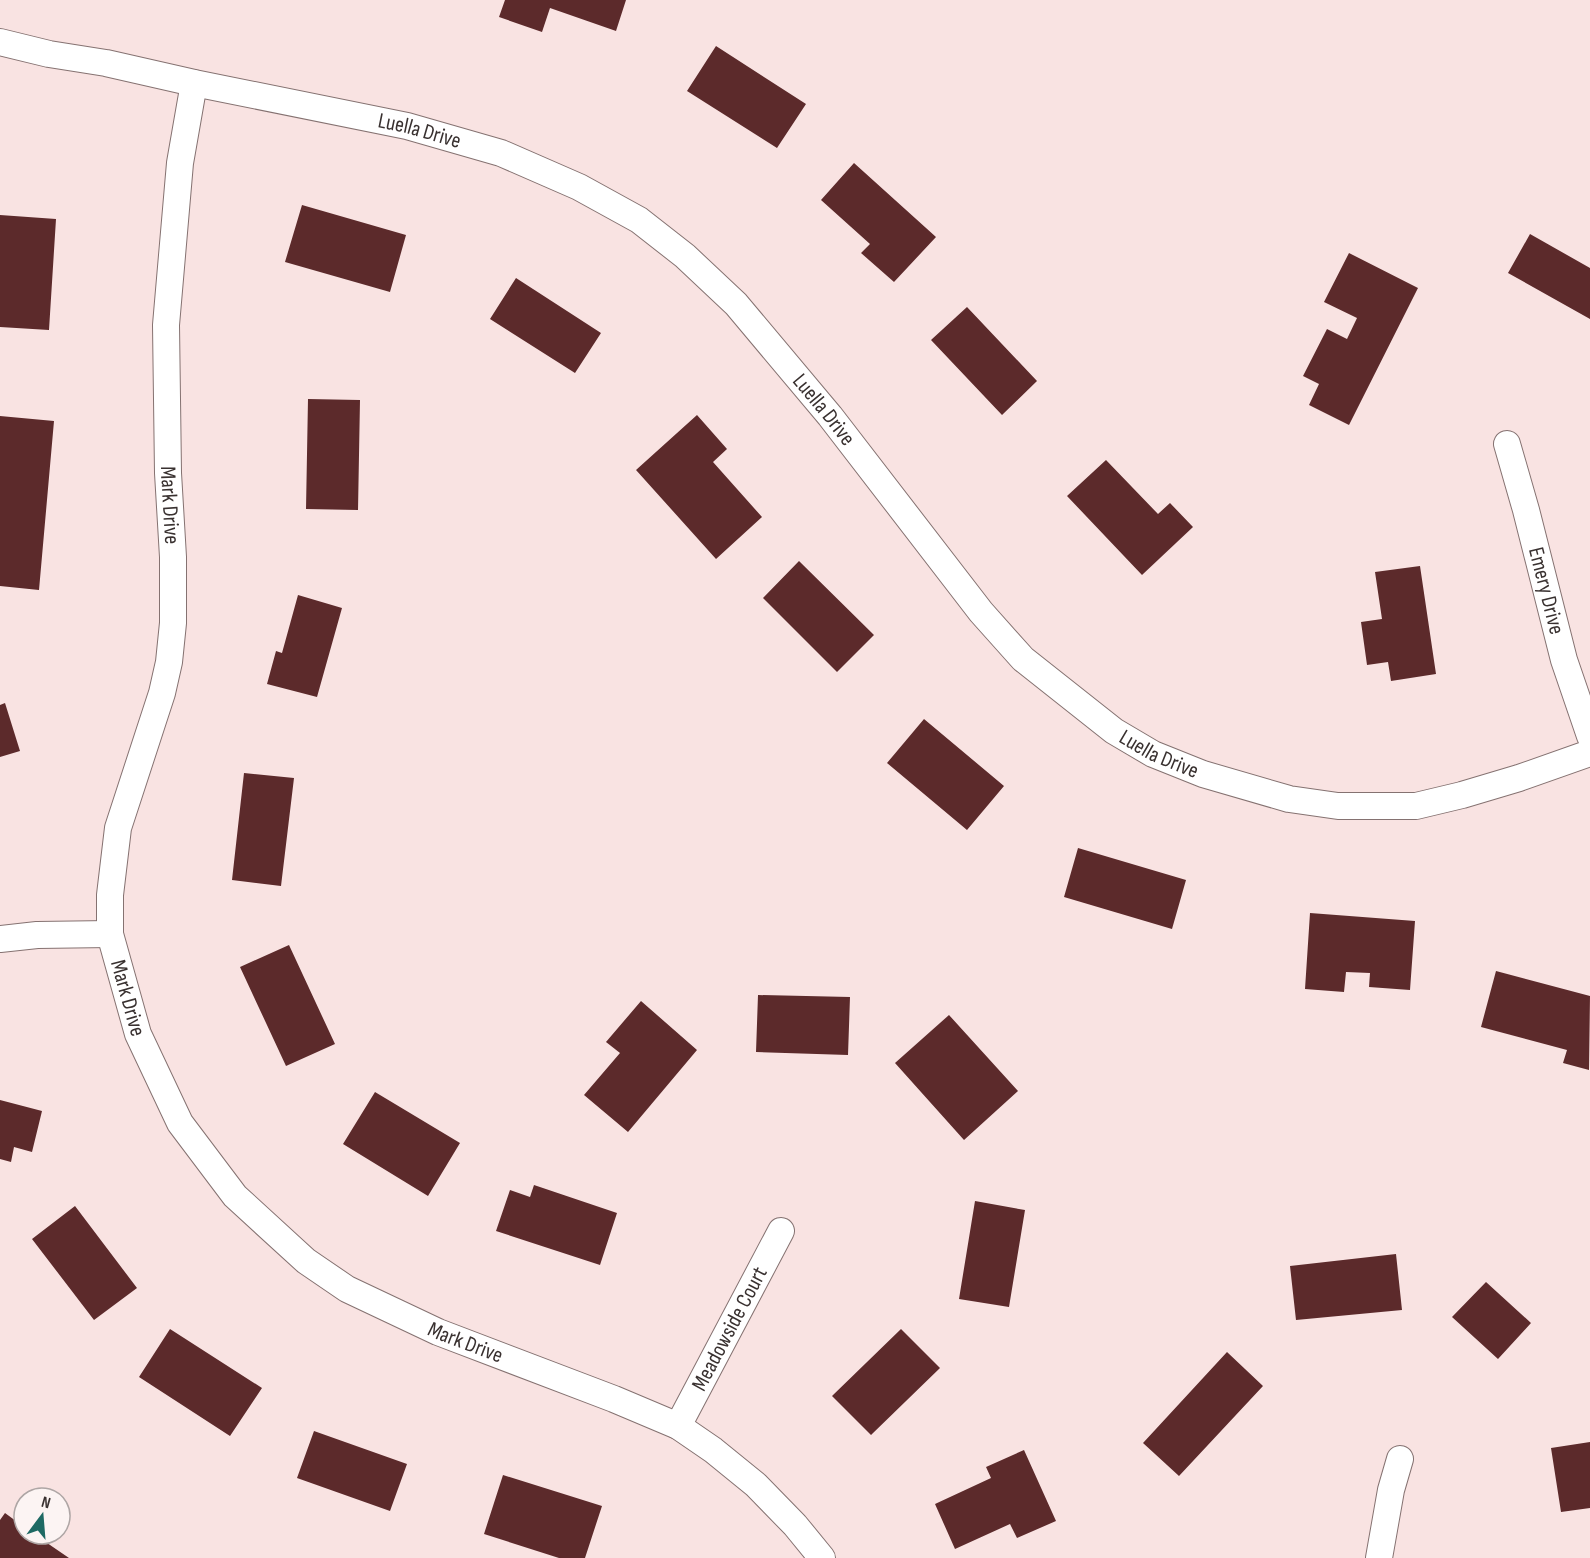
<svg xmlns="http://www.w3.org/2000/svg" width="1590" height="1558" viewBox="0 0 1590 1558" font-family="'Sofia Sans Condensed',sans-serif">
<rect width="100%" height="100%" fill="#f9e3e2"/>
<path fill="#5c2a2b" d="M505,0H626L616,31L550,8L542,32L499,17Z
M716,46L806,104L777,148L687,91Z
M854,163L936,237L894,282L861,253L870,244L821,200Z
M302,205L406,235L390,292L285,262Z
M0,215L56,219L49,330L0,327Z
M1530,234L1590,268V319L1508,273Z
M1349,253L1418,288L1349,425L1309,405L1319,384L1303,376L1327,329L1347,339L1357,318L1324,302Z
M516,278L601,333L575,373L490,319Z
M967,307L1037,381L1002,415L931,340Z
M308,399L360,400L358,510L306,509Z
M697,415L727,449L713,462L762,517L716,559L636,470Z
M0,416L54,421L39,590L0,586Z
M1106,460L1158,514L1170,503L1193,527L1142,575L1067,496Z
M799,561L874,635L837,672L763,598Z
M1420,566L1436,674L1391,681L1388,662L1367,665L1361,622L1382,619L1375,572Z
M298,595L342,608L317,697L267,684L276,651L282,653Z
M5,703L20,751L0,757V705Z
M924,719L1004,786L967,830L887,763Z
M244,773L294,778L281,886L232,880Z
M1078,848L1186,880L1172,929L1064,897Z
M1310,913L1415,921L1410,990L1369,987L1370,973L1346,972L1344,992L1305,989Z
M289,945L335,1044L286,1066L240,967Z
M1496,971L1590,996L1589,1070L1563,1063L1567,1050L1481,1027Z
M758,995L850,997L848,1055L756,1052Z
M641,1001L697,1050L628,1132L584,1095L620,1053L606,1042Z
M949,1015L1018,1091L964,1140L895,1063Z
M375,1092L460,1143L428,1196L343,1144Z
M0,1100L42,1111L32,1152L14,1147L11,1162L0,1159Z
M534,1185L617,1213L600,1265L496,1231L510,1190L530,1197Z
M975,1201L1025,1210L1009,1307L959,1299Z
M75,1206L137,1288L94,1320L32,1239Z
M1396,1254L1402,1310L1296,1320L1290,1266Z
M1486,1282L1531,1323L1498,1359L1452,1317Z
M170,1329L262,1388L230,1436L139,1377Z
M901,1329L940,1368L871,1435L832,1396Z
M1227,1352L1263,1386L1179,1476L1143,1443Z
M314,1431L407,1464L390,1511L297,1478Z
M1590,1442V1508L1561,1512L1551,1448Z
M1024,1450L1056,1521L1017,1538L1010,1524L955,1549L935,1504L991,1478L986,1467Z
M503,1475L602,1506L585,1558H559L484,1534Z
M5,1513L24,1527V1534H34L69,1558H0V1520Z"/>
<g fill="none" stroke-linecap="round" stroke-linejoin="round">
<defs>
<g id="street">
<path id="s1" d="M0,42L49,54L106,63L194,83L407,126L501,153L579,187L639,220L685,256L736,304L830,416L981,612L1023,659L1114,731L1153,754L1203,774L1289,799L1338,806H1416L1462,795L1519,778L1590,753"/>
<path id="s2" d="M194,83L180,163L166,325L168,473L173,557V623L169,662L162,693L118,828L110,895V934L138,1034L180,1123L235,1196L306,1261L347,1289L438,1332L614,1399L678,1426L713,1450L756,1485L795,1525L822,1558"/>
<path id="s3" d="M1507,444L1526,510L1564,660L1590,736"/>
<path d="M0,939L37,935L110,934"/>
<path id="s4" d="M678,1426L781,1231"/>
<path d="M1379,1558L1391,1490L1400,1459"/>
</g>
</defs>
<use href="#street" stroke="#857271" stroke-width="28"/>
<use href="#street" stroke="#fff" stroke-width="26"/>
</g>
<g text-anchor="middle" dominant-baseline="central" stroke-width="6" stroke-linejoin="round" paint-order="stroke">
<g font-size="22" fill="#393130" stroke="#fcf4f3">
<text stroke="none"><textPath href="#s1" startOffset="429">Luella Drive</textPath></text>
<text stroke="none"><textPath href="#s1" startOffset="933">Luella Drive</textPath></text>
<text stroke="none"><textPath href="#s2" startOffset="424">Mark Drive</textPath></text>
<text stroke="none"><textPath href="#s3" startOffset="152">Emery Drive</textPath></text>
<text stroke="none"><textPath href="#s1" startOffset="1419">Luella Drive</textPath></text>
<text stroke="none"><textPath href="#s2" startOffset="928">Mark Drive</textPath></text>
<text stroke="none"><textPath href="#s4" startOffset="110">Meadowside Court</textPath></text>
<text stroke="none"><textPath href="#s2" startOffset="1431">Mark Drive</textPath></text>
</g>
</g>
<g transform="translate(42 1516) rotate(16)"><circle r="28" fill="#fcf4f3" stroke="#aea6a5" stroke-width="1.5"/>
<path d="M0-4.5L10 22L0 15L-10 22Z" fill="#1e6963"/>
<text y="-9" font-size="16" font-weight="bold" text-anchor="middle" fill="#393130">N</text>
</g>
</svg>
